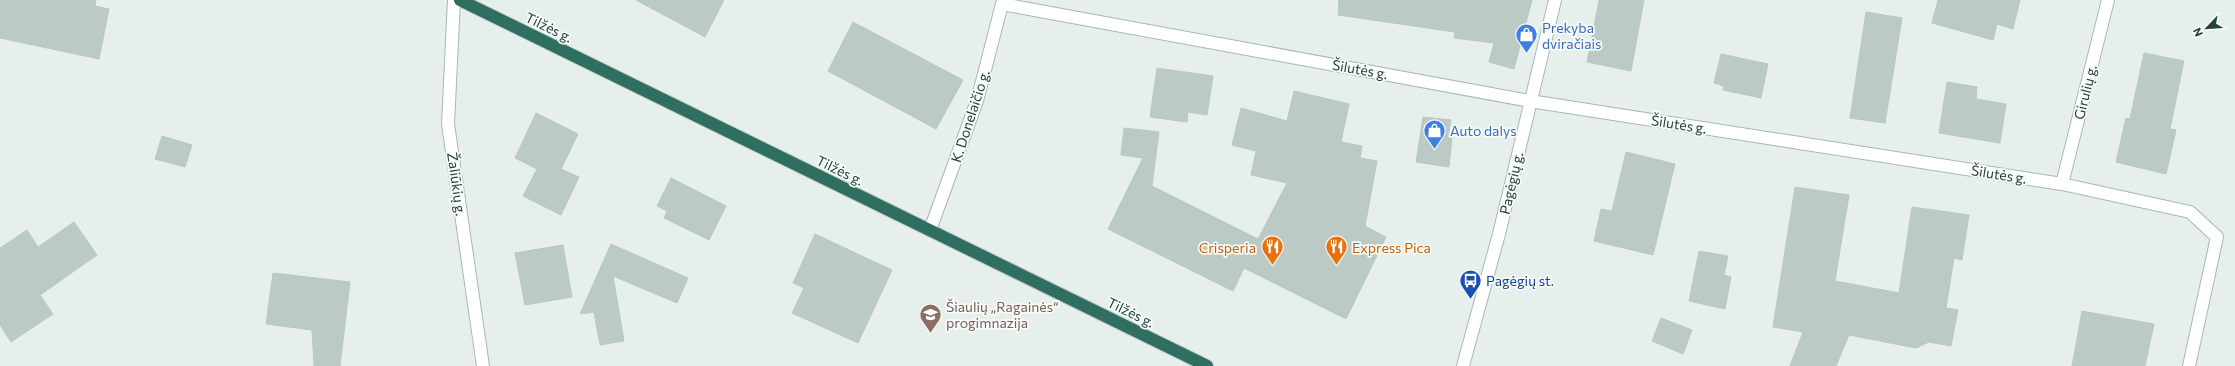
<svg xmlns="http://www.w3.org/2000/svg" width="2235" height="366" viewBox="0 0 2235 366" font-family="Commissioner,sans-serif">
<rect width="100%" height="100%" fill="#e6efeb"/>
<path fill="#bbcac4" stroke="#b8c9c2" d="M0,0H96L95,6L109,9L99,59L0,38Z
M636,0H724L705,37Z
M1339,0H1532L1514,69L1489,62L1494,43L1454,38L1455,32L1338,15Z
M1599,0H1644L1631,71L1587,62Z
M1938,0H2020L2013,29L1997,24L1993,40L1932,23Z
M1866,12L1902,18L1885,123L1850,118Z
M853,22L963,80L936,129L828,71Z
M2144,53L2184,61L2170,129L2176,130L2166,174L2116,162L2126,118L2130,119Z
M1721,54L1768,64L1761,98L1723,90L1724,86L1714,83Z
M1157,68L1213,76L1207,115L1188,112L1187,122L1150,117Z
M1947,82L1977,87L1976,99L2006,104L2000,143L1939,133Z
M1294,91L1349,104L1341,142L1362,146L1360,158L1377,161L1365,226L1386,237L1346,319L1244,268L1233,291L1108,229L1143,158L1121,155L1124,128L1159,132L1152,186L1258,239L1287,183L1251,175L1256,151L1232,145L1241,108L1287,121Z
M536,113L578,134L561,169L579,177L561,215L523,196L537,169L515,158Z
M1423,117L1451,120L1448,137L1452,138L1449,167L1416,162Z
M162,136L192,145L185,167L155,159Z
M1626,152L1675,164L1653,255L1594,241L1601,209L1612,211Z
M671,178L726,206L709,240L664,218L667,211L657,206Z
M1795,187L1849,195L1835,281L1899,293L1912,207L1969,215L1962,260L1954,258L1946,308L1958,310L1951,346L1929,342L1916,348L1849,335L1836,366H1790L1803,332L1773,327Z
M74,222L97,255L40,295L53,314L11,342L0,325V248L27,230L38,247Z
M815,234L892,270L858,343L792,313L804,288L793,283Z
M611,244L688,278L677,303L613,276L624,341L600,345L594,312L580,314Z
M563,245L572,297L525,305L515,253Z
M1699,251L1728,256L1724,275L1731,277L1725,309L1689,301Z
M273,273L350,282L340,366H314L312,330L266,324Z
M2082,311L2154,324L2145,366H2072Z
M1661,318L1692,330L1683,354L1652,341Z"/>
<g fill="none" stroke-linecap="round" stroke-linejoin="round">
<defs>
<path id="street" d="M454,0L448,124L483,366
M1002,4L1530,101L2062,184L2190,212L2217,237L2189,366
M2062,184L2108,0
M930,230L977,101L1003,0
M1463,366L1499,234L1555,0"/>
<path id="highway" d="M460,0L1207,366"/>
</defs>
<use href="#street" stroke="#a8b8b2" stroke-width="14"/>
<use href="#highway" stroke="#c2cac8" stroke-width="14"/>
<use href="#street" stroke="#fff" stroke-width="12"/>
<use href="#highway" stroke="#2f6f62" stroke-width="12"/>
</g>
<defs>
<symbol id="shop-pin" viewBox="-11 -11 22 30"><path d="M0 17L-7.5 6A9.5 9.5 0 1 1 7.5 6Z" fill="#3f7fe0" stroke="#f7fbf9"/><path d="M-5-2.5h2.3a2.7 3.5 0 0 1 5.4 0H5L5.5 6h-11ZM-1.5-2.5h3a1.5 2.3 0 0 0-3 0Z" fill="#fff"/></symbol>
<symbol id="restaurant-pin" viewBox="-11 -11 22 30"><path d="M0 17L-7.5 6A9.5 9.5 0 1 1 7.5 6Z" fill="#e8710a" stroke="#f7fbf9"/><path d="M-5-6h1v4h1v-4h1v4h1v-4h1v5L-1.5 .5V6h-2V.5L-5-1ZM5-6V6H3V1.5H1.5Q1.5-4 5-6Z" fill="#fff"/></symbol>
<symbol id="bus-pin" viewBox="-11 -11 22 30"><path d="M0 17L-7.5 6A9.5 9.5 0 1 1 7.5 6Z" fill="#1a4fb4" stroke="#f7fbf9"/><path d="M-5-6H5V4H4V6H2V4H-2V6H-4V4H-5ZM-3.5-4V0h7V-4ZM-3.5 1.2v1.5H-2V1.2ZM2 1.2v1.5H3.5V1.2Z" fill="#fff"/></symbol>
<symbol id="school-pin" viewBox="-11 -11 22 30"><path d="M0 17L-7.5 6A9.5 9.5 0 1 1 7.5 6Z" fill="#8d6e63" stroke="#f7fbf9"/><path d="M0-5L7-2L0 1L-7-2ZM-4 1L0 2.5L4 1V4Q0 6-4 4Z" fill="#fff"/></symbol>
</defs>
<g fill-rule="evenodd">
<use href="#shop-pin" x="1514" y="22" width="25" height="34"/>
<use href="#shop-pin" x="1422" y="118" width="25" height="34"/>
<use href="#restaurant-pin" x="1260" y="234" width="25" height="34"/>
<use href="#restaurant-pin" x="1324" y="234" width="25" height="34"/>
<use href="#bus-pin" x="1458" y="268" width="25" height="34"/>
<use href="#school-pin" x="918" y="302" width="25" height="34"/>
</g>
<g text-anchor="middle" dominant-baseline="central" stroke-width="3.5" stroke-linejoin="round" paint-order="stroke">
<g font-size="14" fill="#24423a" stroke="#f7fbf9">
<text transform="translate(549 27) rotate(26)">Tilžės g.</text>
<text transform="translate(1360 69) rotate(10)">Šilutės g.</text>
<text transform="translate(2085 92) rotate(-76)">Girulių g.</text>
<text transform="translate(970 116) rotate(-72)">K. Donelaičio g.</text>
<text transform="translate(1679 124) rotate(9)">Šilutės g.</text>
<text transform="translate(840 170) rotate(26)">Tilžės g.</text>
<text transform="translate(1999 174) rotate(9)">Šilutės g.</text>
<text transform="translate(1511 183) rotate(-77)">Pagėgių g.</text>
<text transform="translate(457 184) rotate(82)">Žaliūkių g.</text>
<text transform="translate(1131 312) rotate(26)">Tilžės g.</text>
</g>
<g font-size="14" fill="#366cbe" stroke="#f7fbf9" text-anchor="start">
<text x="1542" y="27">Prekyba<tspan x="1542" dy="16">dviračiais</tspan></text>
<text x="1450" y="130">Auto dalys</text>
</g>
<g font-size="14" fill="#c56008" stroke="#f7fbf9" text-anchor="end">
<text x="1256" y="247">Crisperia</text>
<text x="1352" y="247" text-anchor="start">Express Pica</text>
</g>
<g font-size="14" fill="#164399" stroke="#f7fbf9" text-anchor="start">
<text x="1486" y="280">Pagėgių st.</text>
</g>
<g font-size="14" fill="#785e54" stroke="#f7fbf9" text-anchor="start">
<text x="946" y="306">Šiaulių „Ragainės“<tspan x="946" dy="16">progimnazija</tspan></text>
</g>
</g>
<g transform="translate(2207 28) rotate(245)" stroke="#f7fbf9" stroke-width="3" paint-order="stroke">
<path d="M0-3L7 15L0 10L-7 15Z" fill="#24423a"/>
<text y="-6" font-size="11" font-weight="bold" text-anchor="middle" fill="#24423a">N</text>
</g>
</svg>
